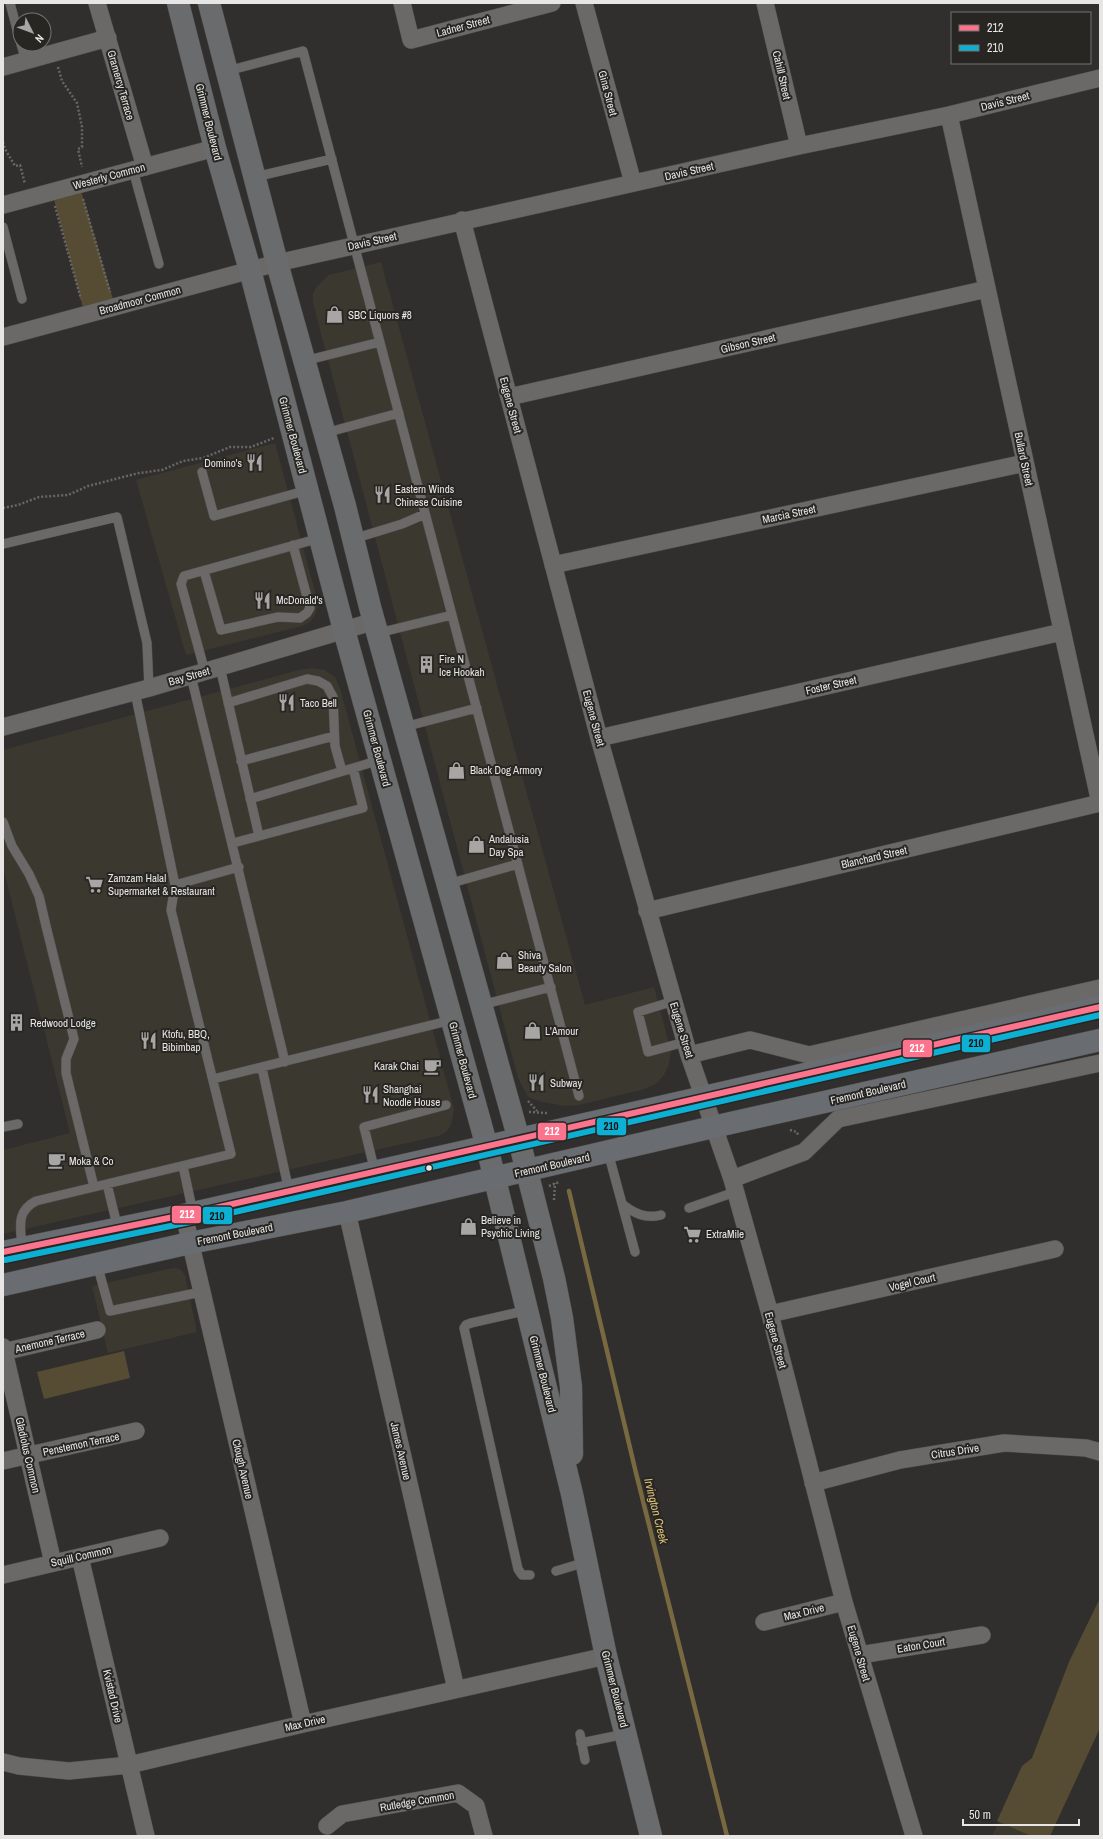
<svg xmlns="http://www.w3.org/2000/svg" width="1103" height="1839" viewBox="0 0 1103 1839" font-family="'Archivo Narrow',sans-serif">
<rect width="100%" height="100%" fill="#302f2d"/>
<path fill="#3a382f" d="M381,262L585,1005L654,987L671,1051L669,1064L664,1075L656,1084L645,1089L579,1105L565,1106L542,1102L528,1097L518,1078L313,303V294L317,286L329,275Z
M275,443L317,599L318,607L315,615L310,622L302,626L186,655L136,480Z
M312,668L325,670L335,677L340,688L454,1109L451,1125L446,1132L438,1136L3,1234V1150L70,1133L3,867V750L299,670Z
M173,1268L180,1269L185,1275L197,1332L108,1353L92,1286Z
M999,1821L1031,1836H992Z"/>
<path fill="#564c33" d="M79,184L115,306L85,315L52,192Z
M124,1351L130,1378L44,1399L37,1372Z
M1100,1598V1728L1050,1836H1031L997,1821L1022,1766L1032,1758L1069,1662Z"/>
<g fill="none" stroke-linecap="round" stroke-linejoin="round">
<path stroke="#796940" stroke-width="4.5" d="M569,1191L636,1473L727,1836"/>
<defs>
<path id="lane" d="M10,3L20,41
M21,44L26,61
M227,71L303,51L579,1096
M133,170L159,264
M255,177L332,159
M3,227L22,299
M304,361L380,342
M325,433L399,413
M202,472L214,516L308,490
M353,539L402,524L425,514
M3,544L117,517L147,643L149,688
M204,571L221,630L278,617L300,618L307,613L310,608L293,545
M378,633L452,615
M220,667L259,836
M205,672L181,584L184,576L320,538
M191,676L285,1062
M228,703L307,679L318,681L327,686L333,697L335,746L342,771
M404,727L477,708
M241,761L334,736
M250,799L380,760
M3,822L12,846L29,874L39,896L46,926L74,1039L66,1059V1073L94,1187
M233,843L363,808L353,768
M448,884L518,864
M175,885L239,867
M674,1001L638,1012L648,1052L685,1042
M481,1005L551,987
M262,1068L289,1191
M213,1079L452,1020
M3,1127L18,1124
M608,1152L635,1252
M183,1166L193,1213
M375,1172L364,1127L446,1105
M107,1184L118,1229
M622,1204C635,1214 646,1219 661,1215
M689,1208L735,1192
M22,1248C21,1228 15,1212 36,1201L231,1154L171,910L175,885L135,692
M97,1264L110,1311L201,1292
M528,1310L471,1323L466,1325L464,1328L518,1569L522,1575H530
M556,1571L586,1562
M580,1734L585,1760
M581,1743L625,1734"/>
<path id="street" d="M97,3L145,167
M402,3L411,40L552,3
M584,3L633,183
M765,3L799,146
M3,67L108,38
M949,115L1100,803
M3,205L215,148
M462,220L599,738L689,1055L732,1179L770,1314L844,1602L914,1836
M3,337L277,263L799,146L949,115L1100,78
M509,397L987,289
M553,565L1025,463
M3,727L149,688L375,621
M599,738L1062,632
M647,911L1100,803
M689,1055L750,1040L809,1055L1100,988
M732,1179L804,1152L838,1119L1100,1063
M347,1212L456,1689
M184,1215L303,1724
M770,1314L1055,1249
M3,1347L53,1563
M3,1352L97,1330
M3,1461L136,1431
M813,1483L900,1460L1004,1443L1086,1448L1100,1452
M80,1557L146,1836
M3,1575L160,1538
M764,1622L844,1602
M860,1655L982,1635
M3,1762L19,1766L69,1771L129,1765L303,1724L606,1656
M327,1826L342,1814L458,1793L476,1806L484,1836"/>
<path id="secondary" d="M178,3L215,148L250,270L344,630L487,1147L572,1494L606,1656L651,1836
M209,3L277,263L345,506L370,607L519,1140L554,1278L562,1318L571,1387L572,1454"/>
<path id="primary" d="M3,1252L193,1213L1100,1007
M3,1285L190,1243L347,1212L713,1127L1100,1040"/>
</defs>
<use href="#lane" stroke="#4d4d4b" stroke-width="10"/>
<use href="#street" stroke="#4d4d4b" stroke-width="18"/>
<use href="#secondary" stroke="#4d4d4b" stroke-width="23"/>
<use href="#primary" stroke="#4d4d4b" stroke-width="23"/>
<path stroke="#686766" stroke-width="2.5" stroke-dasharray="2 2" stroke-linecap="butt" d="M58,67L62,81L77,103L82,127V147L78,149L82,167
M3,142L5,149L15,166L20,165L25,184
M83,199L110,292
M55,206L81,299
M3,508L18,505L39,497L68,495L88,486L139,473L162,470L183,461L203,458L230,447H251L274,438
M528,1101L537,1111
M529,1112L547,1113
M790,1130L797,1132L798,1135
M549,1186L559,1182
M554,1200L555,1183"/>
<use href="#lane" stroke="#6a6968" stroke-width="9"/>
<use href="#street" stroke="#6a6968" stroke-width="17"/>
<use href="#secondary" stroke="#6a6b6c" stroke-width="22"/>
<use href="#primary" stroke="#696d71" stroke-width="22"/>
<defs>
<path id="bus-1" d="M3,1252L193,1213L1100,1007"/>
<path id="bus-2" d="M5,1260L195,1221L1100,1015"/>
</defs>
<use href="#bus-1" stroke="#272622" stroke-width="9"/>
<use href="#bus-2" stroke="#272622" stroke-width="9"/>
<use href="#bus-1" stroke="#fc738d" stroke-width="6"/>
<use href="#bus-2" stroke="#0dafd3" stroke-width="6"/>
</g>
<defs>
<symbol id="shop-bare" viewBox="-9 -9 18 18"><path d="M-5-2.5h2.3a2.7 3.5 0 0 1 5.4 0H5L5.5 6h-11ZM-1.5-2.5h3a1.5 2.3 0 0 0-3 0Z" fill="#a7a6a4" stroke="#272622" stroke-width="2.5" paint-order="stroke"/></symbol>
<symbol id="restaurant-bare" viewBox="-9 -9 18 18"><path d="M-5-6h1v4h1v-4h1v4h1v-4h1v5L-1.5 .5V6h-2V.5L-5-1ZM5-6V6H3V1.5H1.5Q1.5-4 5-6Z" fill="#a7a6a4" stroke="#272622" stroke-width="2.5" paint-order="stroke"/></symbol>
<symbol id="building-bare" viewBox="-9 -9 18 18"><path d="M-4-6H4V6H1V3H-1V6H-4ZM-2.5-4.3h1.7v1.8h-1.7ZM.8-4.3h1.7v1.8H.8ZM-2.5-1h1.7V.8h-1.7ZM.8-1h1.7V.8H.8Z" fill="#a7a6a4" stroke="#272622" stroke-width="2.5" paint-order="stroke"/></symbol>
<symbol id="supermarket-bare" viewBox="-9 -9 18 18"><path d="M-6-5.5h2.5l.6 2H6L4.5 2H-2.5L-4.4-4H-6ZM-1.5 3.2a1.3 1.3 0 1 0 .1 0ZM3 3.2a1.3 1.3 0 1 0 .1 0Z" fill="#a7a6a4" stroke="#272622" stroke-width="2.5" paint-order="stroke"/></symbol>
<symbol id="cafe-bare" viewBox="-9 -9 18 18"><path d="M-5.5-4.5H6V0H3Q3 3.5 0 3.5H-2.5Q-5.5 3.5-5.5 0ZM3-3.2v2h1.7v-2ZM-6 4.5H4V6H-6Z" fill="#a7a6a4" stroke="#272622" stroke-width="2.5" paint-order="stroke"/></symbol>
</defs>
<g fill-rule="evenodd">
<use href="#shop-bare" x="322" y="302" width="25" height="25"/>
<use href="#restaurant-bare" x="242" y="450" width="25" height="25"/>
<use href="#restaurant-bare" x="370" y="482" width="25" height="25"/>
<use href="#restaurant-bare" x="250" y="588" width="25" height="25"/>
<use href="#building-bare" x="414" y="652" width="25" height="25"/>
<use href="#restaurant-bare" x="274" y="690" width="25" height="25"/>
<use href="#shop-bare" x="444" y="758" width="25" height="25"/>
<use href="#shop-bare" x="464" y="832" width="25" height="25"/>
<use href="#supermarket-bare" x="82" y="872" width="25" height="25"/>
<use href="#shop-bare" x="492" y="948" width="25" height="25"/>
<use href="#building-bare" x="4" y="1010" width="25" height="25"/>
<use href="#shop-bare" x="520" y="1018" width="25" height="25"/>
<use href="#restaurant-bare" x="136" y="1028" width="25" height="25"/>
<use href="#cafe-bare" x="420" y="1054" width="25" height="25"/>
<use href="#restaurant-bare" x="524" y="1070" width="25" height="25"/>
<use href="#restaurant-bare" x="358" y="1082" width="25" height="25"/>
<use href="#cafe-bare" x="44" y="1148" width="25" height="25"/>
<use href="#shop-bare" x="456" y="1214" width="25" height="25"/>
<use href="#supermarket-bare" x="680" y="1222" width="25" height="25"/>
</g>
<circle fill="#e7e6e4" stroke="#272622" stroke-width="1.5" cx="429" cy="1168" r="3.5"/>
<g text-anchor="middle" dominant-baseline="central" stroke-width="4" stroke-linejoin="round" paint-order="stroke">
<g font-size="11" fill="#e7e6e4" stroke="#272622">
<text transform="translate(463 26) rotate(-15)">Ladner Street</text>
<text transform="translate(782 75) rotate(77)">Cahill Street</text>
<text transform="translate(121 85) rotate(74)">Gramercy Terrace</text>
<text transform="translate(608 93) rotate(75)">Gina Street</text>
<text transform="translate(1005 101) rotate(-14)">Davis Street</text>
<text transform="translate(209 122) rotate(76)">Grimmer Boulevard</text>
<text transform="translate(689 171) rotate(-13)">Davis Street</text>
<text transform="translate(109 176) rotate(-15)">Westerly Common</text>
<text transform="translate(372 241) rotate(-13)">Davis Street</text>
<text transform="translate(140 300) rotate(-15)">Broadmoor Common</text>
<text transform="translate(748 343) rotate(-13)">Gibson Street</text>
<text transform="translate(511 405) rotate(75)">Eugene Street</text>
<text transform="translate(293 435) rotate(75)">Grimmer Boulevard</text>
<text transform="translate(1024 459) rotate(78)">Bullard Street</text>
<text transform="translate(789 514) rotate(-12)">Marcia Street</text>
<text transform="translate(189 676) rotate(-16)">Bay Street</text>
<text transform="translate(831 685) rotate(-13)">Foster Street</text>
<text transform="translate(594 718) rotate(75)">Eugene Street</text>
<text transform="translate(377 748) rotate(75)">Grimmer Boulevard</text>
<text transform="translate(874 857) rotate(-13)">Blanchard Street</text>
<text transform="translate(682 1030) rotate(73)">Eugene Street</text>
<text transform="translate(463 1060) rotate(75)">Grimmer Boulevard</text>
<text transform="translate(868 1092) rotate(-13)">Fremont Boulevard</text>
<text transform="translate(552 1165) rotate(-13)">Fremont Boulevard</text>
<text transform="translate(235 1234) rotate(-11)">Fremont Boulevard</text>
<text transform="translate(912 1282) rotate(-13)">Vogel Court</text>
<text transform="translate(776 1340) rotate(75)">Eugene Street</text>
<text transform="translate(50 1341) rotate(-13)">Anemone Terrace</text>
<text transform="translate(543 1374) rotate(76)">Grimmer Boulevard</text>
<text transform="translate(81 1444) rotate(-12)">Penstemon Terrace</text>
<text transform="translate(401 1451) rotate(77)">James Avenue</text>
<text transform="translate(955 1451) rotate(-9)">Citrus Drive</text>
<text transform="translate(28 1455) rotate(77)">Gladiolus Common</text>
<text transform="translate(243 1469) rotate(77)">Clough Avenue</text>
<text transform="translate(81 1556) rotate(-13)">Squill Common</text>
<text transform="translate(804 1612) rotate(-14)">Max Drive</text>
<text transform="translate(921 1645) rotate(-9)">Eaton Court</text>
<text transform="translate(859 1653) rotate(74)">Eugene Street</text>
<text transform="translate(615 1689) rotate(76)">Grimmer Boulevard</text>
<text transform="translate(113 1696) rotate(77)">Kvistad Drive</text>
<text transform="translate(305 1723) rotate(-13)">Max Drive</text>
<text transform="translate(417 1801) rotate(-10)">Rutledge Common</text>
</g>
<g font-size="11" fill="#e7e6e4" stroke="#272622" text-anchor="start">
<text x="348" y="315">SBC Liquors #8</text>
<text x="242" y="463" text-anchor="end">Domino's</text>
<text x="395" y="489">Eastern Winds<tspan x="395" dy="13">Chinese Cuisine</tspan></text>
<text x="276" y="600">McDonald's</text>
<text x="439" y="659">Fire N<tspan x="439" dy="13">Ice Hookah</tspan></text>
<text x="300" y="703">Taco Bell</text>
<text x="470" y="770">Black Dog Armory</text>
<text x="489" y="839">Andalusia<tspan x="489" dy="13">Day Spa</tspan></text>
<text x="108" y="878">Zamzam Halal<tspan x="108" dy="13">Supermarket &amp; Restaurant</tspan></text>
<text x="518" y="955">Shiva<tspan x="518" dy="13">Beauty Salon</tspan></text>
<text x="30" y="1023">Redwood Lodge</text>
<text x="545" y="1031">L'Amour</text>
<text x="162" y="1034">Ktofu, BBQ,<tspan x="162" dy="13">Bibimbap</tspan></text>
<text x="419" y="1066" text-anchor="end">Karak Chai</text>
<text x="550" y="1083">Subway</text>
<text x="383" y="1089">Shanghai<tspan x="383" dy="13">Noodle House</tspan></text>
<text x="69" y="1161">Moka &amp; Co</text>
<text x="481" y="1220">Believe in<tspan x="481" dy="13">Psychic Living</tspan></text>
<text x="706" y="1234">ExtraMile</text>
</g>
<g font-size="12" font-style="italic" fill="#dcc079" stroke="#272622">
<text transform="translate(656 1511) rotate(76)">Irvington Creek</text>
</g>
</g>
<g stroke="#272622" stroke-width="1.5">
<rect x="961" y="1034" width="30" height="19" rx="4" fill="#0dafd3"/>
<rect x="902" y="1039" width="31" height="19" rx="4" fill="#fc738d"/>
<rect x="596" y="1117" width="31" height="19" rx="4" fill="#0dafd3"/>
<rect x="537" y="1122" width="30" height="19" rx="4" fill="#fc738d"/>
<rect x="171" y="1205" width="31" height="19" rx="4" fill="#fc738d"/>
<rect x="202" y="1206" width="31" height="19" rx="4" fill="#0dafd3"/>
</g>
<g font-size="11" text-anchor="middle" font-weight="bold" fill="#fff">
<text x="917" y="1052">212</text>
<text x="552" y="1135">212</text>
<text x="187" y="1218">212</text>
</g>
<g font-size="11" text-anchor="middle" font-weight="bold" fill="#111">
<text x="976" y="1047">210</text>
<text x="611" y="1130">210</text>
<text x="217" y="1220">210</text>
</g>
<rect width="1103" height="1839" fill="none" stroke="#e7e6e4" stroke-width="8"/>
<rect x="951" y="12" width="140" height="52" fill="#272622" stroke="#747370"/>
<rect x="959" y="25" width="20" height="6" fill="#fc738d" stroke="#747370"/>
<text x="987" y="32" font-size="12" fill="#e7e6e4">212</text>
<rect x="959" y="45" width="20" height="6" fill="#0dafd3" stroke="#747370"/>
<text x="987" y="52" font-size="12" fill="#e7e6e4">210</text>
<g transform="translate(32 32) rotate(132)"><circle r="19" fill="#272622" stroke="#747370"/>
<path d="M0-3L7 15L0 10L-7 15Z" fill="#a7a6a4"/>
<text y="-6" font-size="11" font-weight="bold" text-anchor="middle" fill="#e7e6e4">N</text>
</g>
<path d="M963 1819v6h116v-6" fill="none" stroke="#e7e6e4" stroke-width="2"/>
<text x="969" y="1819" font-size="12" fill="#e7e6e4" stroke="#272622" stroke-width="3" paint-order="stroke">50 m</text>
</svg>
